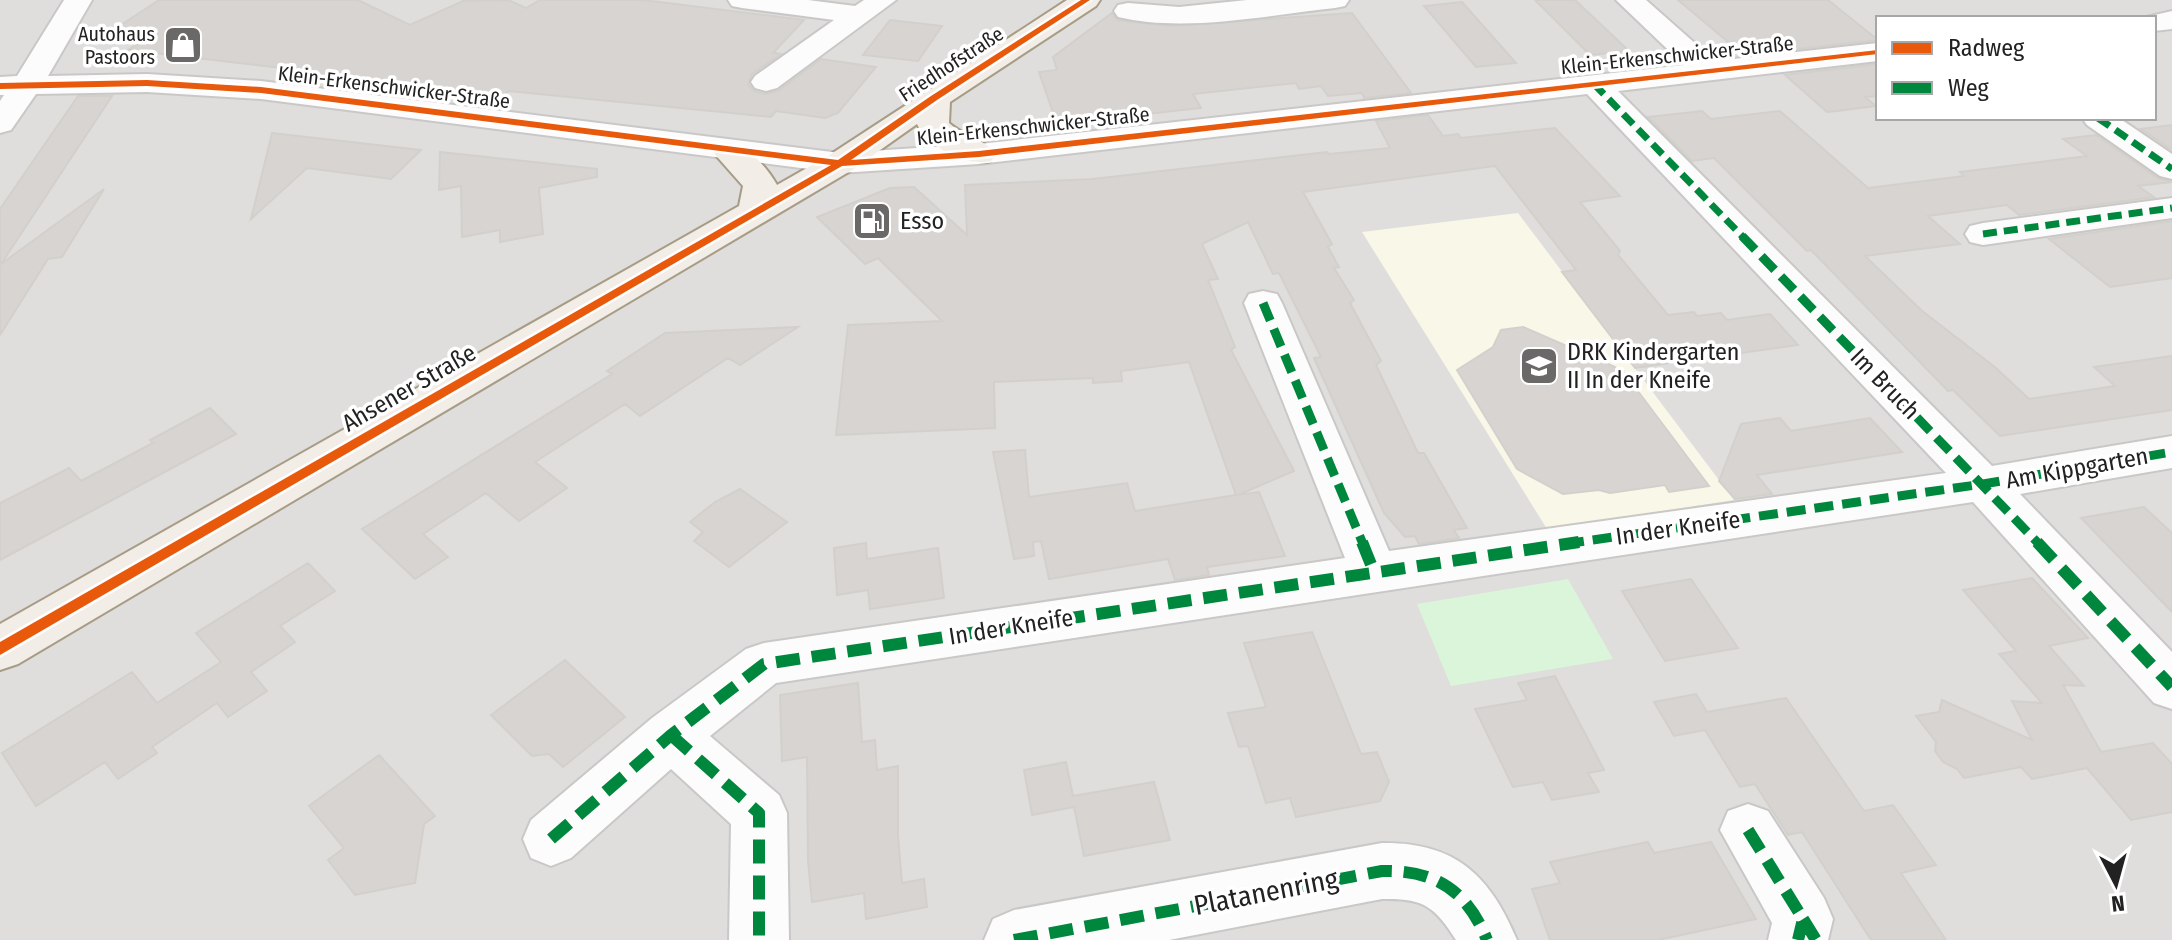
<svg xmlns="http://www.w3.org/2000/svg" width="2172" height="940" viewBox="0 0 2172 940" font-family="'Fira Sans Condensed',sans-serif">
<rect width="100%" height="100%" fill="#f0eeeb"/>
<path fill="#dfdedc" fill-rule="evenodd" d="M0,0H2172V940H0ZM1878,18H2154V118H1878Z"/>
<path fill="#f8f7e8" d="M1518,213L1734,500L1547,529L1362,232Z"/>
<path fill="#daf5da" d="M1568,579L1613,659L1451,686L1417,604Z"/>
<path fill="#d7d4d2" stroke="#d3d0cc" stroke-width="2" d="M159,0H358L410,25L463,1L508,0L526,8L540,0H643L804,20L773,53L781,54L752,74L748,84L754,91L765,94L778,91L821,59L876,67L838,113L825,118L776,111L771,117L508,91L500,99L282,77V68L128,50L155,33L115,29Z
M1535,0H1575L1629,51L1590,55Z
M1678,0H1828L1878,40L1760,53L1749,44L1733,46Z
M1462,2L1516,63L1476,67L1424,6Z
M1112,13L1117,20L1170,26L1352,13L1411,93L1364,98L1362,93L1328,96L1321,86L1299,89L1296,83L1193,94L1201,108L1057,124L1039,72L1057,70L1053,57Z
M890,20L942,26L918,61L863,55Z
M1878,64V96L1865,97L1876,106L1837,111L1827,112L1785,75Z
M78,96H112L1,264L104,189L62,257L48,259L0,335V209Z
M1702,111L1711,119L1780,111L1868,188L1964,176L1960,172L2087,156L2063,139L2096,135L2158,178L2172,182L2138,186L2154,197L2019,215L2007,205L1928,216L1960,244L1865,256L1921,310L1996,368L2029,399L2115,386L2094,367L2172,356V410L2000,436L1953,390L1948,391L1811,250L1807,251L1714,158L1692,161L1648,117Z
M1428,115L1443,136L1458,134L1461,138L1555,128L1620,196L1580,202L1620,251L1618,255L1668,315L1694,312L1697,316L1721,313L1727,320L1770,314L1798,345L1635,368L1562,272L1576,270L1495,166L1303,192L1332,244L1328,247L1339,267L1334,268L1354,300L1350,303L1381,361L1376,365L1418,453H1424L1467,528L1454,530L1459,538L1419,544L1415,536L1405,537L1384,513L1314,358L1321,357L1279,273L1273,274L1248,222L1202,244L1218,279L1208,280L1235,347L1231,350L1294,471L1238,495L1259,492L1285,556L1207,567L1209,575L1175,580L1168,559L1049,579L1041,541L1033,542L1034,556L1014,559L993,452L1025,450L1029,497L1127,483L1135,511L1236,495L1189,362L1121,371L1122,381L1093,383V378L994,382L995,428L836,435L848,325L942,321L878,258L865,264L817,217L890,188L914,187L967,235L965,185L1093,179L1327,152L1329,154L1390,148L1376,121Z
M2172,125V150L2141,129Z
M272,133L386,146L421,150L391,179L307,168L251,219Z
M440,152L597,169V177L539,188L543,234L500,242V230L462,237L461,186L439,190Z
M2172,221V278L2110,287L2049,239Z
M798,327L740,365L728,358L640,416L625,404L535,462L567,488L519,521L486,493L423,534L448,557L415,579L362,529L612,374L607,371L665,333Z
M1523,327L1622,370L1709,486L1669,492L1665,485L1610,493L1599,490L1563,494L1517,469L1457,370L1493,347L1501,330Z
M210,408L236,434L0,560V503L69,468L81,481L153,443L150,440Z
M1780,418L1791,431L1870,418L1902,452L1757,475L1772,494L1735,499L1719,481L1741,424Z
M740,489L787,522L729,567L694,541L703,532L690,522L715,502Z
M2144,507L2172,533V612L2081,518Z
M866,543L867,559L938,548L944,598L870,609L868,590L837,595L834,548Z
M308,563L335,591L280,626L295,642L251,672L267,691L228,717L217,703L152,747L157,753L118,779L105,762L36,806L2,753L132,672L157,703L221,662L196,633Z
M2032,578L2088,638L2049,646L2084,686L2063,685L2101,752L2153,743L2172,764V812L2131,820L2087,768L2032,779L2021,767L1964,778L1957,769L1943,762L1935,751L1936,742L1916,716L1939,712L1942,700L2032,740L2012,701L2042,703L1999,654L2016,651L1963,590Z
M1691,579L1738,648L1665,661L1622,591Z
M1312,632L1361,754L1377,752L1389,782L1380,801L1296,817L1290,798L1266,803L1248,746L1239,747L1228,713L1266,707L1244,643Z
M565,660L625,717L563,767L549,754L532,756L491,715Z
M1555,676L1604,770L1588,773L1599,792L1552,800L1543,782L1513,787L1475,709L1527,700L1518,683Z
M858,683L862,742L875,740L877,770L898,766V836L902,883L924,879L927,907L866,919L864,893L812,902L808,861L807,757L782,761L780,695Z
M1696,694L1707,712L1786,698L1864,811L1893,805L1936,865L1901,873L1946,940H1871L1802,832L1788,835L1755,784L1740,787L1705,730L1674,736L1654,702Z
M379,755L435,816L424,824L415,883L355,895L328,860L344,848L309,806Z
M1066,762L1073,796L1154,782L1170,840L1084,856L1074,807L1032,815L1024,770Z
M1648,842L1654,853L1711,842L1756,919L1658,940H1550L1532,889L1560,883L1550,862Z"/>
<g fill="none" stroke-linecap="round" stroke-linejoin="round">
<defs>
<path id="minor" d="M64,0H92L48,76L147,74L261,81L840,153L979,144L1684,65L1616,0H1646L1715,61L1878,43V61L1618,91L1992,466L2172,436V468L2020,494L2172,652V709L2154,703L1973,502L776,683L710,736L779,795L787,813L789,940H729L731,824L671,769L571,858L551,866L531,858L523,839L531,820L652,718L746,649L764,643L1345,558L1244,303L1249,294L1263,291L1277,294L1282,303L1389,551L1946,473L1587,94L979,164L840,173L261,99L147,92L36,94L11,130L0,133V101L4,95H0V77L17,76Z
M728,0H808L855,6L864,0H896L777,88L766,91L755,88L751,82L755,76L834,20L742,8L732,6Z
M1247,0H1349L1345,6L1335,8C1268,15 1184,33 1118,17L1114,11L1118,5L1128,3L1179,7Z
M2172,11V29L2154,31V18H2142Z
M2082,118H2119L2172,154V179L2160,176L2087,125Z
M2172,198V218L1983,245L1970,242L1965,234L1970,226L1983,223Z
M1748,804L1768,811L1824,898L1833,919L1828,940H1768L1772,923L1720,830L1728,811Z
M1382,843C1455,842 1490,875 1517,940H1456C1434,905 1422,898 1382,899L1169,940H984L993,919L1014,910Z"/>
<path id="major" d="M1067,0H1100L1096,6L950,102L949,123C963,136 985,139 996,154L991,161C966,167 928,147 917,124L852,170L18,664L0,670V624L739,206L743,186L712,151L716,144C741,138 765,164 777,185L828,156Z"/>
</defs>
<use href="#minor" stroke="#c9c8c7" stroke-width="4"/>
<use href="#major" stroke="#a79c86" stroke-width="4"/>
<use href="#minor" fill="#fdfcfc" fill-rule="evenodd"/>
<use href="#major" fill="#f3ede7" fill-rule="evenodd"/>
<path stroke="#00873e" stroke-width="7" stroke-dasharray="14 7" stroke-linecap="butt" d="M1594,84L1744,238
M2098,118L2172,169
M1983,234L2172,208"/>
<path stroke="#00873e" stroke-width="9" stroke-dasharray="19 9" stroke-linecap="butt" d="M1742,236L2039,544
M1263,303L1363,544
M1565,544L1983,484L2172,452"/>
<path stroke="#00873e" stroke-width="12" stroke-dasharray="24 12" stroke-linecap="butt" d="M1362,542L1374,572
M2037,542L2172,687
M671,735L759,813V940
M1748,830L1803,919L1798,940
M551,839L671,735L764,664L1579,542
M1803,919L1816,940
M1014,940L1382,871C1435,870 1467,890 1487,940"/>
<defs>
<path id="cycleway" d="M1081,0H1090L937,100L851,160L979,151L1878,50V54L979,157L842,166L0,655V642L831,165L261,93L147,86L0,89V83L147,80L261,87L838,160L931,96Z"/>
</defs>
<use href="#cycleway" stroke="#fff" stroke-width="5"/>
<use href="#cycleway" fill="#e8590c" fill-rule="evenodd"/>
</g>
<defs>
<symbol id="shop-square" viewBox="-11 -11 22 22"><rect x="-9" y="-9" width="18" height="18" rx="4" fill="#6a6968" stroke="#fff"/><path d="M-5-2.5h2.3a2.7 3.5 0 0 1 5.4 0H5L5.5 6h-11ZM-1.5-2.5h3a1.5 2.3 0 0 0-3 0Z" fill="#fff"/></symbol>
<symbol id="fuel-square" viewBox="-11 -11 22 22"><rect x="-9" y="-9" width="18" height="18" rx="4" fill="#6a6968" stroke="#fff"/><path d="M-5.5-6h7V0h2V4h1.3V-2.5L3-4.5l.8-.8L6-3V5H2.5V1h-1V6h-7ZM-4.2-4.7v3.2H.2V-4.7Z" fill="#fff"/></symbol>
<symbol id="school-square" viewBox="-11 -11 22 22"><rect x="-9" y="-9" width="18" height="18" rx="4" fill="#6a6968" stroke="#fff"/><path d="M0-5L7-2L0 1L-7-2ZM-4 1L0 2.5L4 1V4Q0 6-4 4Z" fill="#fff"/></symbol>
</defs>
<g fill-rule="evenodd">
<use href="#shop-square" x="161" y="23" width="44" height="44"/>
<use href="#fuel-square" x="850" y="199" width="44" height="44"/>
<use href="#school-square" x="1517" y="344" width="44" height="44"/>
</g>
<g text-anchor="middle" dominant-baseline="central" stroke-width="7" stroke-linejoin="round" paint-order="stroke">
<g font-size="20" fill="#222" stroke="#fff" text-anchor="end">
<text x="155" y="34">Autohaus<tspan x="155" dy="23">Pastoors</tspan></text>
</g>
<g font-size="20" fill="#222" stroke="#fff">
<text transform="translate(1677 55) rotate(-6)">Klein-Erkenschwicker-Straße</text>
<text transform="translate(951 64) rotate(-33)">Friedhofstraße</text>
<text transform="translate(394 87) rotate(7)">Klein-Erkenschwicker-Straße</text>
<text transform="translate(1033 126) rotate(-6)">Klein-Erkenschwicker-Straße</text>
</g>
<g font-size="24" fill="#222" stroke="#fff" text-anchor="start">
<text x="900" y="221">Esso</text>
<text x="1567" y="352">DRK Kindergarten<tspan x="1567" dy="28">II In der Kneife</tspan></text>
</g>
<g font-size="24" fill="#222" stroke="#fff">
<text transform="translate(1885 384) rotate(46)">Im Bruch</text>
<text transform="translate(409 388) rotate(-30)">Ahsener Straße</text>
<text transform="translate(2077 468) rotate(-10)">Am Kippgarten</text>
<text transform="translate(1678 528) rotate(-8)">In der Kneife</text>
<text transform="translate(1011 627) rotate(-9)">In der Kneife</text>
</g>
<g font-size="28" fill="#222" stroke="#fff">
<text transform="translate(1266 892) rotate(-11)">Platanenring</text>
</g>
</g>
<rect x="1876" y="16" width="280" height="104" fill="#ffffff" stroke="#a7a7a7" stroke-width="2"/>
<rect x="1892" y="42" width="40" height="12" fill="#e8590c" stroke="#a7a7a7" stroke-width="2"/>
<text x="1948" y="56" font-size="24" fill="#222222">Radweg</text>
<rect x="1892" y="82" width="40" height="12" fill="#00873e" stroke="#a7a7a7" stroke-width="2"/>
<text x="1948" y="96" font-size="24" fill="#222222">Weg</text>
<g transform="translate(2116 884) rotate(174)" stroke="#ffffff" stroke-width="6" paint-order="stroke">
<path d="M0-6L14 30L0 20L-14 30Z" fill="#222222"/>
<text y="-12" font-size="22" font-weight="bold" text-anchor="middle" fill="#222222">N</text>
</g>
</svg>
